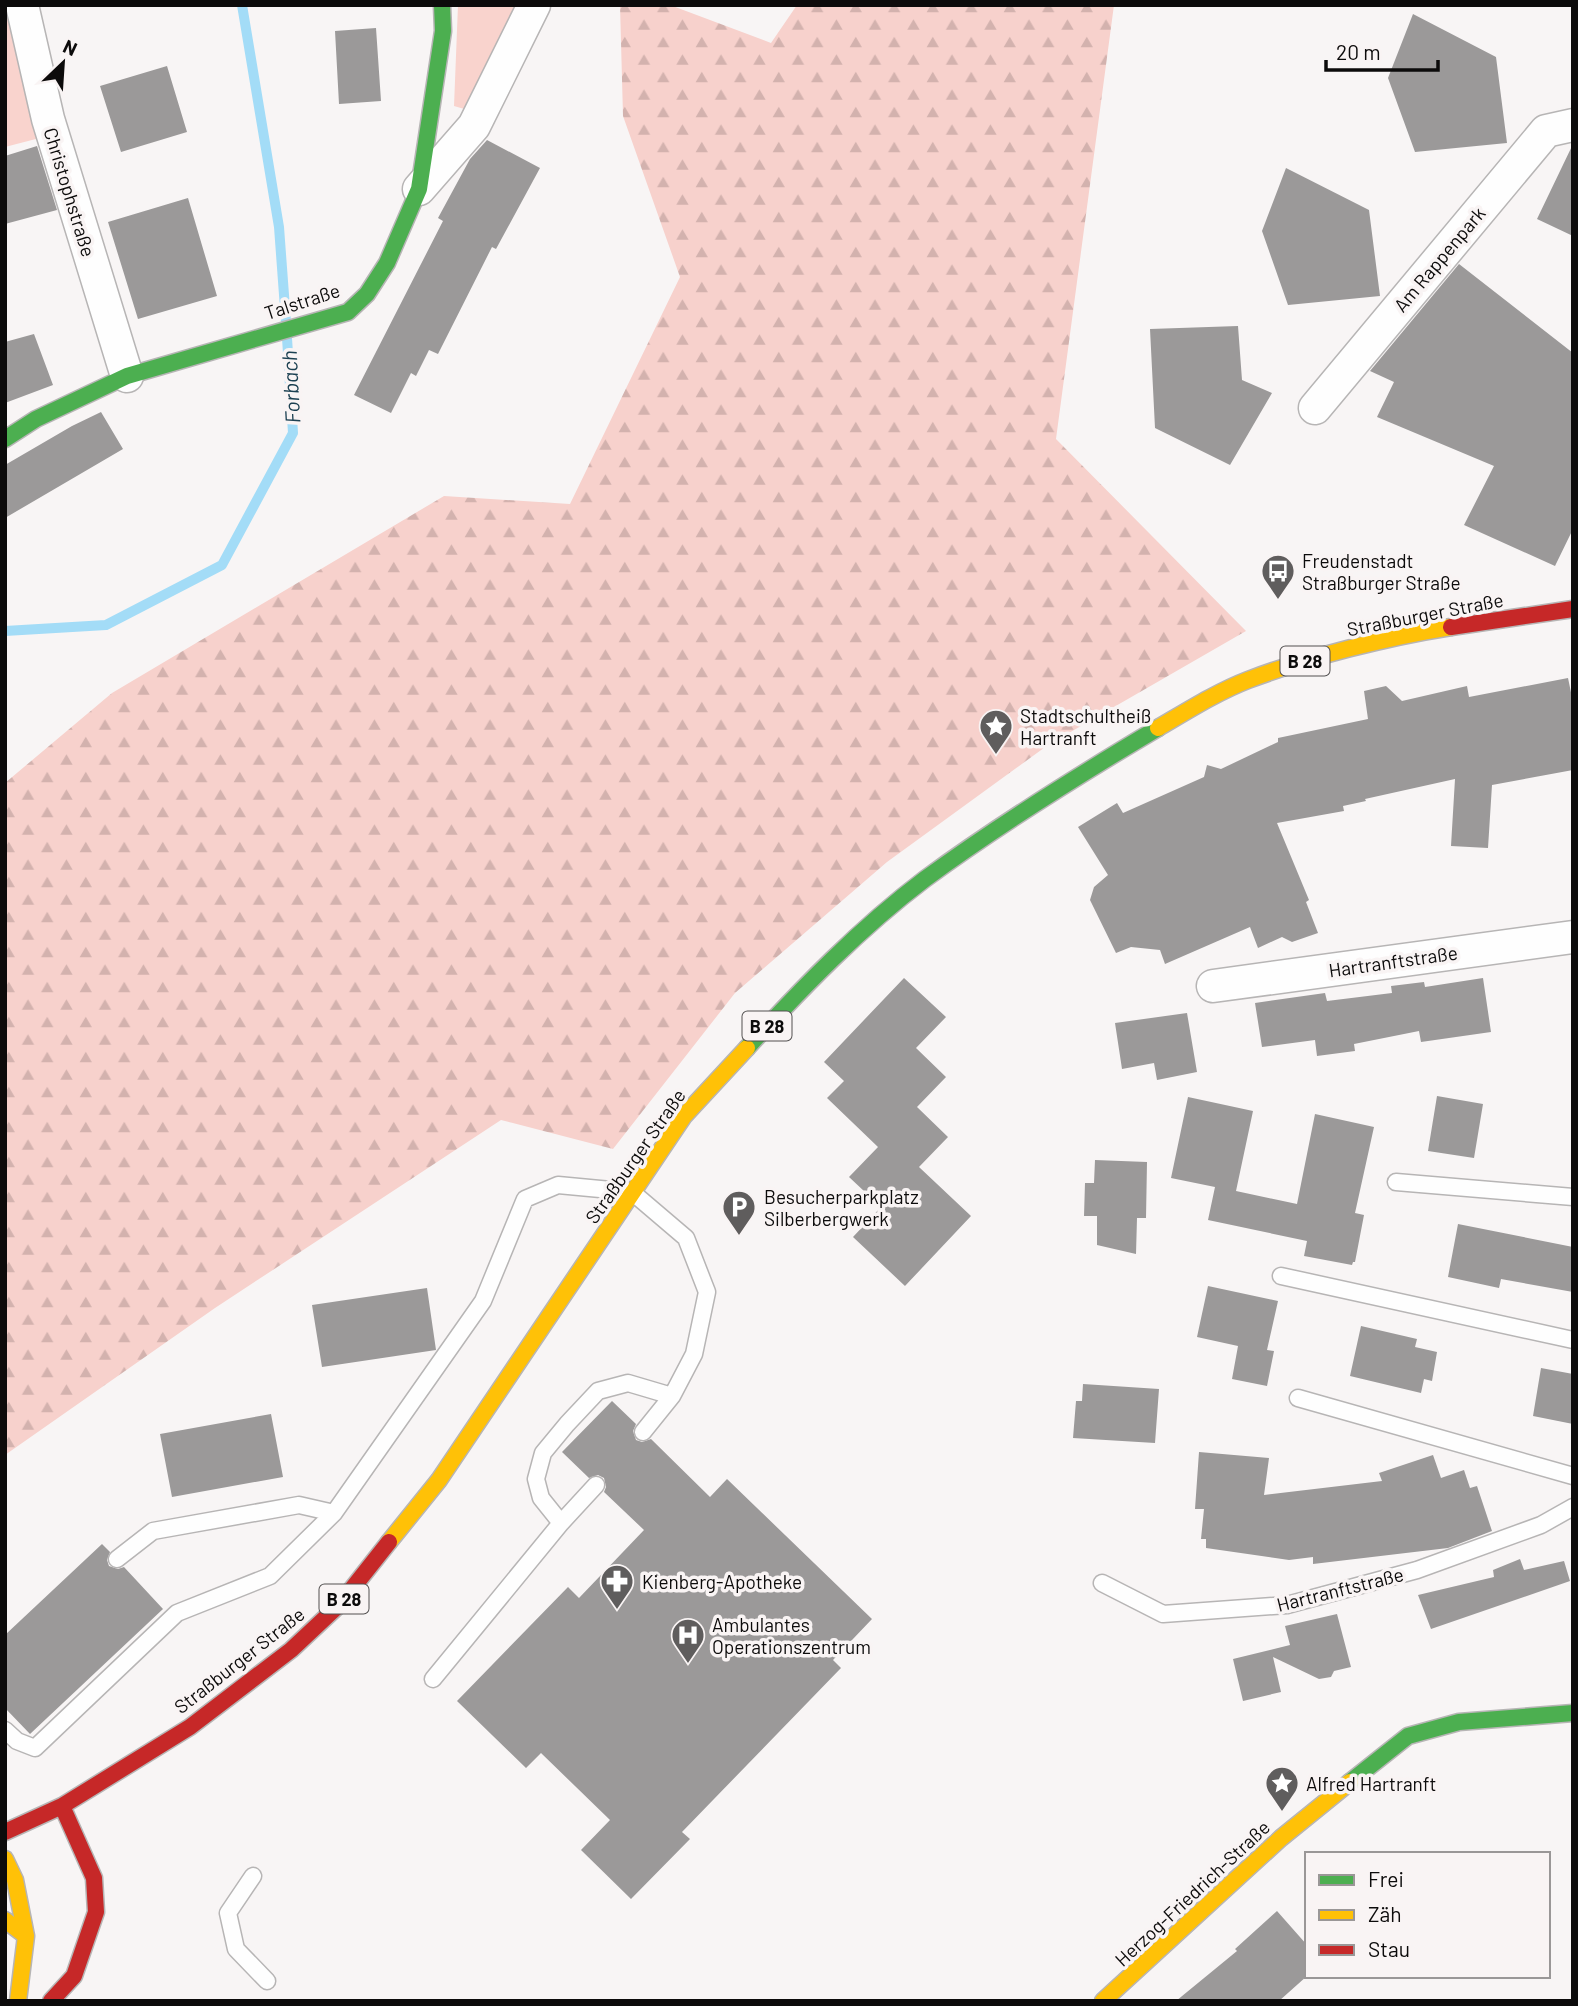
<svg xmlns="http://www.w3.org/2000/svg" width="1578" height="2006" viewBox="0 0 1578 2006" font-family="Barlow,sans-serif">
<defs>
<pattern id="forest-firs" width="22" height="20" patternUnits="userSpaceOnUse" patternTransform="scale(1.75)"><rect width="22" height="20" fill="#f7d1cc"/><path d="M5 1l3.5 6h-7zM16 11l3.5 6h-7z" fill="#d3b2ae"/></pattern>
</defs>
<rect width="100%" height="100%" fill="#f8f5f5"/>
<path fill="#f9d3cd" d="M5,5H32L59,133L5,147Z
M458,5H519L471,111L454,106Z"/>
<path fill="url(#forest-firs)" d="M620,5H670L771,43L797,5H1114L1056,439L1246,631L1048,745L887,862L735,993L613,1149L501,1120L215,1308L5,1455V783L112,693L444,496L570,504L680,277L623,116Z"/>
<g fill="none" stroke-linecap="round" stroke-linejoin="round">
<path stroke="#a3dcf7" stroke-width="10" d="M242,5L279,227L286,322
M5,631L106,625L222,565L293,433L287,338"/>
</g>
<path fill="#9b9999" d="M1413,14L1496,57L1507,143L1415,152L1388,78Z
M376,28L381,101L339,104L335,31Z
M167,66L187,132L121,152L100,86Z
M487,140L540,168L496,249L492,247L438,354L429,350L416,376L411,373L391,413L354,395L443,221L438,218L470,159Z
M1573,144V236L1537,219Z
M37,146L57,210L5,224V156Z
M1286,168L1369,210L1380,296L1288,305L1262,231Z
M188,198L217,296L138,319L108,222Z
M1459,264L1573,353V529L1555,566L1464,525L1494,466L1377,417L1394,382L1370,371Z
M1238,326L1242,380L1272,393L1230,465L1155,428L1150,329Z
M34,334L53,385L5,403V342Z
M101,412L123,449L5,518V465L72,426Z
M1568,678L1573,702V770L1492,785L1488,848L1451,846L1455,779L1365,799L1366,801L1343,806L1344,811L1277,823L1309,900L1306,902L1318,933L1292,942L1282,937L1258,948L1250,927L1165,964L1160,950L1131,947L1116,953L1090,900L1094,887L1108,875L1078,827L1117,803L1123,813L1204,777L1207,765L1221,769L1278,742V738L1368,719L1364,691L1386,686L1402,701L1467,686L1469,697Z
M904,978L946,1017L916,1048L946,1077L917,1107L948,1137L919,1167L971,1216L905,1286L853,1237L881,1207L849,1177L878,1147L827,1098L844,1081L824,1062Z
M1483,978L1491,1032L1421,1042L1419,1031L1354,1044L1355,1051L1317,1056L1315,1040L1262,1047L1255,1003L1325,993L1327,1001L1392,993L1391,986L1424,982L1425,987Z
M1187,1013L1197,1072L1157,1080L1154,1063L1122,1069L1115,1023Z
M1437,1096L1483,1104L1474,1158L1428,1151Z
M1188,1097L1253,1111L1236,1191L1297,1204L1315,1114L1374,1127L1355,1213L1364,1215L1355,1262H1353L1352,1265L1304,1256L1307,1241L1208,1220L1215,1187L1171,1178Z
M1095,1160L1147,1162L1146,1218H1137L1136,1254L1097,1245V1216H1084L1085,1183H1094Z
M1458,1224L1573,1247V1292L1501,1279L1499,1288L1448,1277Z
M1208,1286L1278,1301L1267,1350L1274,1351L1267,1386L1232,1379L1238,1346L1197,1337Z
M427,1288L436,1350L322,1367L312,1305Z
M1361,1326L1417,1339L1415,1347L1437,1352L1432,1381L1424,1379L1421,1393L1350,1376Z
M1541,1368L1573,1374V1424L1533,1416Z
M1083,1384L1159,1389L1155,1443L1073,1438L1076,1401H1082Z
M612,1401L636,1424L633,1431L636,1440L642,1442L651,1439L710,1497L727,1479L872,1619L833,1660L841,1668L682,1832L690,1839L631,1899L581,1850L610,1820L541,1753L526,1768L457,1701L568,1587L579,1598L644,1530L604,1492L606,1487L604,1478L598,1475L589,1478L562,1452Z
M271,1414L283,1477L172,1497L160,1434Z
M1199,1452L1269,1458L1264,1495L1382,1481L1379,1473L1433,1455L1441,1478L1464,1470L1470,1488L1477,1486L1492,1531L1448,1548L1313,1564V1557L1289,1560L1206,1548V1539H1201L1204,1509H1195Z
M102,1544L110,1552L107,1560L109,1566L118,1569L124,1567L163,1609L30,1734L5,1708V1635Z
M1520,1559L1524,1570L1564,1561L1570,1581L1431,1629L1418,1595L1494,1577L1493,1570Z
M1337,1614L1351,1667L1334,1671L1331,1677L1319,1679L1273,1657L1281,1692L1243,1701L1233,1659L1290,1645L1285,1626Z
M1277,1911L1307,1945V1976L1279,2001H1176L1237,1951L1235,1949Z"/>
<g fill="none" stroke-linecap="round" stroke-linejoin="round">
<defs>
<path id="lane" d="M1396,1182L1573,1197
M1281,1276L1573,1340
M1298,1398L1573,1476
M561,1523L541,1498L536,1479L543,1453L567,1424L598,1391L628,1383L672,1396
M117,1559L153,1531L299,1505L334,1513
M1102,1583L1163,1614L1287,1605L1417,1570L1541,1525L1573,1507
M433,1679L561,1523L596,1485
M5,1730L17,1741L35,1748L177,1613L270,1576L334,1513L483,1301L525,1199L558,1185L632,1192L686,1238L707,1292L694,1354L672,1396L643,1432
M253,1876L228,1913L236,1949L267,1981"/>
<path id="street" d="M22,5L48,119L127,376
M419,189L474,126L534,5
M1315,408L1546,131L1573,125
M1213,986L1573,937"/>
<path id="fast" d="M5,439L36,419L127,376L348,312L367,294L387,263L419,189L443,31L442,5
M747,1048C802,988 860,928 925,879C1000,824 1079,775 1158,728
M1350,1782L1408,1736L1459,1722L1573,1713"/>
<path id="slow" d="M1158,728C1187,711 1217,692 1248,680C1309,657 1387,637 1451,627
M389,1542L439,1480L684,1116L747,1048
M5,1859L15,1880L26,1936
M5,1920L26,1936L18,2001
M1103,2001L1281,1838L1350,1782"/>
<path id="jam" d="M1451,627L1573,609
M5,1832L62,1806L190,1727L291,1650L340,1604L389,1542
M51,2001L74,1976L96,1912L94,1878L62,1806"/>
</defs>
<use href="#lane" stroke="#b7b5b5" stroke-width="19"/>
<use href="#street" stroke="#b7b5b5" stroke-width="35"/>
<use href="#fast" stroke="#b7b5b5" stroke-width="19"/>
<use href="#slow" stroke="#b7b5b5" stroke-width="19"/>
<use href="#jam" stroke="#b7b5b5" stroke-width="19"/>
<use href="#lane" stroke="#fefefe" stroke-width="16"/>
<use href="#street" stroke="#fefefe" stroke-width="32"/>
<use href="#fast" stroke="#4caf50" stroke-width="16"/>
<use href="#slow" stroke="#ffc107" stroke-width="16"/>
<use href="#jam" stroke="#c62828" stroke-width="16"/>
</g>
<defs>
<symbol id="bus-pin" viewBox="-11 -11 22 30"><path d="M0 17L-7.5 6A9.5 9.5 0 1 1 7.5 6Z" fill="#5f5d5d" stroke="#f9f4f4"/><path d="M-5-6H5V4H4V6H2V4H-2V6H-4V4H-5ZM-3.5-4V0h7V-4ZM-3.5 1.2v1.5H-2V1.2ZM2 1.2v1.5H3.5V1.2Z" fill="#fff"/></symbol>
<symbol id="sight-pin" viewBox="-11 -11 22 30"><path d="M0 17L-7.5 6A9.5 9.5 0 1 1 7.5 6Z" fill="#5f5d5d" stroke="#f9f4f4"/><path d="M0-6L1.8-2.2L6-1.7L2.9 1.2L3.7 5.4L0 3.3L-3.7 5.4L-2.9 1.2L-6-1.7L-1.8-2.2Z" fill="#fff"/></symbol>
<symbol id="parking-pin" viewBox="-11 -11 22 30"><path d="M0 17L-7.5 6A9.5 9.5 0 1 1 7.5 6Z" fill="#5f5d5d" stroke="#f9f4f4"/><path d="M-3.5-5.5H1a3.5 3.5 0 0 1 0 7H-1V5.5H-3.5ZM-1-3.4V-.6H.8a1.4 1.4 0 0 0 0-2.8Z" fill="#fff"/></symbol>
<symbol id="pharmacy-pin" viewBox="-11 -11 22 30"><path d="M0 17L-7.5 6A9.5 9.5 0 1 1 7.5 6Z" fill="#5f5d5d" stroke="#f9f4f4"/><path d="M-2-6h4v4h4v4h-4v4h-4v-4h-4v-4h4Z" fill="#fff"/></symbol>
<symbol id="hospital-pin" viewBox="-11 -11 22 30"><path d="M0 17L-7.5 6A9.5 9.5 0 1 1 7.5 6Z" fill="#5f5d5d" stroke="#f9f4f4"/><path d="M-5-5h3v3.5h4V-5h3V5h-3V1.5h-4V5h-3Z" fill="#fff"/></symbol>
</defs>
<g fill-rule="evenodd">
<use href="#bus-pin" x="1259" y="552" width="38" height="52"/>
<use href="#sight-pin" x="977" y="707" width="38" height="52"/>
<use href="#parking-pin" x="720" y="1188" width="38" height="52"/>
<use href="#pharmacy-pin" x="598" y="1562" width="38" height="52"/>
<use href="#hospital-pin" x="669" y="1616" width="38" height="52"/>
<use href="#sight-pin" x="1263" y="1764" width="38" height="52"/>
</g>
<g text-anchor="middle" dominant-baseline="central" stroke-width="7" stroke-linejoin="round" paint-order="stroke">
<g fill="#f9f4f4" stroke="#535151" stroke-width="2">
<rect x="1280.5" y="646.5" width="49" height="29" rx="5"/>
<rect x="742.5" y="1011.5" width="49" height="29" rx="5"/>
<rect x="319.5" y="1584.5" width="49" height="29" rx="5"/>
</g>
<g font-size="18" font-weight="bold" fill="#0c0b0b">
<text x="1305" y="661">B 28</text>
<text x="767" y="1026">B 28</text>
<text x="344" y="1599">B 28</text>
</g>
<g font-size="19" fill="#0c0b0b" stroke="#f9f4f4">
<text transform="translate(70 192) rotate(73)">Christophstraße</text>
<text transform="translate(1439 259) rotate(-50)">Am Rappenpark</text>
<text transform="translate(302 301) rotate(-18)">Talstraße</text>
<text transform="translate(1425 614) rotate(-11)">Straßburger Straße</text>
<text transform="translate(1393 961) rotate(-8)">Hartranftstraße</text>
<text transform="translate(635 1156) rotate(-55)">Straßburger Straße</text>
<text transform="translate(1340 1589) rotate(-14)">Hartranftstraße</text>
<text transform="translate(239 1660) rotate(-38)">Straßburger Straße</text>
<text transform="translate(1192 1893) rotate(-43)">Herzog-Friedrich-Straße</text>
</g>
<g font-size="19" fill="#0c0b0b" stroke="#f9f4f4" text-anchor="start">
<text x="1302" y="560">Freudenstadt<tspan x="1302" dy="22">Straßburger Straße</tspan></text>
<text x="1020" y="715">Stadtschultheiß<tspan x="1020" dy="22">Hartranft</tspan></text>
<text x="764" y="1196">Besucherparkplatz<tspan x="764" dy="22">Silberbergwerk</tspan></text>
<text x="642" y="1581">Kienberg-Apotheke</text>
<text x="712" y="1624">Ambulantes<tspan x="712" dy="22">Operationszentrum</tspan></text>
<text x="1306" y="1783">Alfred Hartranft</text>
</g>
<g font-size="21" font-style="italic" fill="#1c4152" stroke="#f9f4f4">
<text transform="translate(290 387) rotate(-93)">Forbach</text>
</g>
</g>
<rect width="1578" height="2006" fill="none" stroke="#0c0b0b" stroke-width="14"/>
<rect x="1305" y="1852" width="245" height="126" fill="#f9f4f4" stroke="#9a9797" stroke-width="2"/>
<rect x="1319" y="1875" width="35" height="10" fill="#4caf50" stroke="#9a9797" stroke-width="2"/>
<text x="1368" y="1887" font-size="21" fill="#0c0b0b">Frei</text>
<rect x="1319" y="1910" width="35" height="10" fill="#ffc107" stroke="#9a9797" stroke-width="2"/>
<text x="1368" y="1922" font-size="21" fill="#0c0b0b">Zäh</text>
<rect x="1319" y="1945" width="35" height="10" fill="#c62828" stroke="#9a9797" stroke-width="2"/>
<text x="1368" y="1957" font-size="21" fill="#0c0b0b">Stau</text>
<g transform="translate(63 63) rotate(25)" stroke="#f9f4f4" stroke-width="5" paint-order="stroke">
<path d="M0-5L12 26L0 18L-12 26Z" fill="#0c0b0b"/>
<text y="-10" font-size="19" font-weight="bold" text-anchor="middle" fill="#0c0b0b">N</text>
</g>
<path d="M1326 60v10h112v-10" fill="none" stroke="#0c0b0b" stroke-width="3.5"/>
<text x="1336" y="60" font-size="21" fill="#0c0b0b" stroke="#f9f4f4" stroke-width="5" paint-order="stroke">20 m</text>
</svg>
